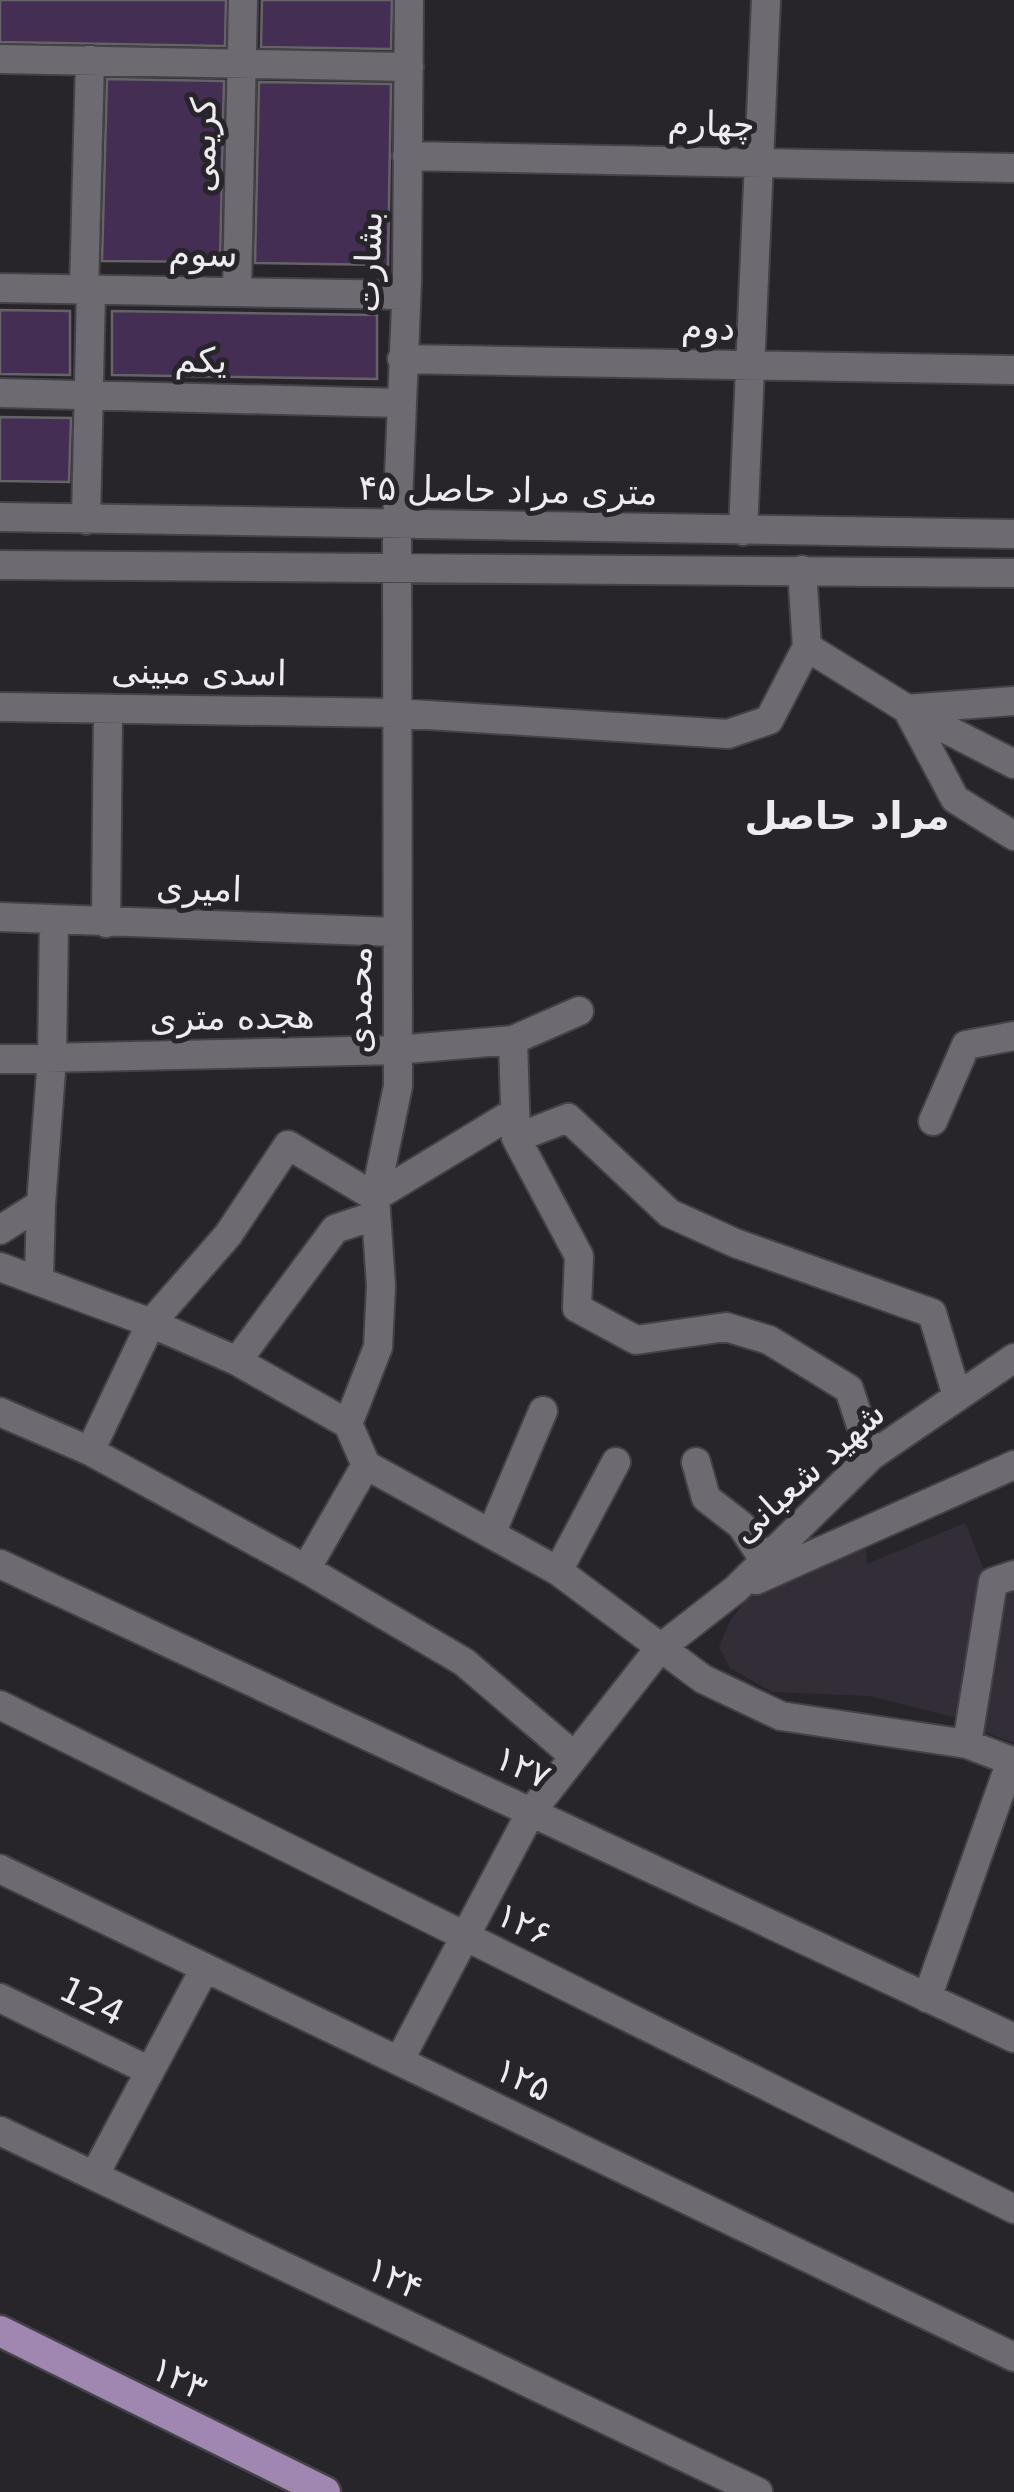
<svg xmlns="http://www.w3.org/2000/svg" width="1014" height="2492" viewBox="0 0 1014 2492" font-family="'DejaVu Sans','Noto Naskh Arabic',sans-serif">
<rect width="100%" height="100%" fill="#27242a"/>
<path fill="#332d38" d="M965,1523L985,1572L965,1720L870,1696L772,1692L730,1668L719,1647L730,1621L751,1593L866,1547L867,1564Z
M1014,1591V1743L976,1729L996,1596Z"/>
<path fill="#442e54" stroke="#656268" stroke-width="2.5" d="M0,0H226L225,46L0,42Z
M262,0H392L391,49L261,47Z
M107,79L224,81L220,262L102,261Z
M259,82L391,84L388,265L255,263Z
M0,310L70,311V375L0,374Z
M112,311L377,315V379L112,375Z
M0,417L71,418L69,482L0,481Z"/>
<g fill="none" stroke-linecap="round" stroke-linejoin="round">
<defs>
<path id="minor" d="M0,59L409,67
M407,156L1014,168
M0,288L406,295
M84,290L90,60
M237,292L243,0
M402,359L1014,370
M0,393L400,403
M0,517L1014,534
M86,520L91,290
M743,531L766,0
M0,565L1014,573
M802,570L807,647L907,709L1014,764
M0,707L396,713L728,734L769,720L807,647
M907,709L955,799L1014,836
M907,709L1014,701
M0,917L396,932
M106,923L108,709
M513,1040L516,1138L579,1256L577,1308L636,1340L726,1327L769,1340L849,1389L871,1456
M0,1059L396,1050L513,1040L579,1011
M933,1121L966,1045L1014,1036
M516,1138L568,1118L669,1213L735,1243L932,1313L957,1396
M0,1230L41,1204
M0,1267L151,1323L237,1361L348,1424L366,1465L558,1571L703,1679L781,1716L967,1744L1014,1762
M39,1280L41,1204L52,1058L54,921
M237,1361L335,1229L376,1215
M0,1412L90,1451L306,1569L366,1465
M348,1424L378,1347L381,1286L375,1197L398,1086L397,526L407,281L409,0
M90,1451L151,1323L228,1235L288,1145L375,1197L515,1112
M696,1462L706,1498L741,1525L765,1561
M491,1534L543,1411
M0,1564L1014,2038
M306,1569L464,1662L574,1756
M558,1571L616,1462
M756,1580L1014,1465
M0,1705L1014,2209
M967,1744L993,1582L1014,1575
M0,1869L1014,2357
M0,1998L150,2071
M927,1998L1011,1761
M399,2061L531,1812L659,1649L736,1589L871,1456L1014,1358
M0,2131L758,2492
M94,2176L205,1968"/>
<path id="major" d="M0,2331L325,2492"/>
</defs>
<use href="#minor" stroke="#454247" stroke-width="32"/>
<use href="#major" stroke="#454247" stroke-width="35"/>
<use href="#minor" stroke="#6e6a71" stroke-width="28"/>
<use href="#major" stroke="#a087b2" stroke-width="30"/>
</g>
<g text-anchor="middle" dominant-baseline="central" stroke-width="10" stroke-linejoin="round" paint-order="stroke">
<g font-size="35" fill="#edebef" stroke="#27242a">
<text transform="translate(711 124) rotate(1)">چهارم</text>
<text transform="translate(203 145) rotate(-89)">کریمی</text>
<text transform="translate(203 254) rotate(1)">سوم</text>
<text transform="translate(368 262) rotate(-88)">بشارت</text>
<text transform="translate(708 327) rotate(1)">دوم</text>
<text transform="translate(201 360) rotate(2)">یکم</text>
<text transform="translate(508 490) rotate(1)">۴۵ متری مراد حاصل</text>
<text transform="translate(199 672) rotate(1)">اسدی مبینی</text>
<text transform="translate(199 888) rotate(2)">امیری</text>
<text transform="translate(359 1000) rotate(-90)">محمدی</text>
<text transform="translate(232 1017) rotate(-1)">هجده متری</text>
<text transform="translate(808 1472) rotate(-42)">شهید شعبانی</text>
<text transform="translate(523 1767) rotate(25)">۱۲۷</text>
<text transform="translate(524 1924) rotate(26)">۱۲۶</text>
<text transform="translate(92 2001) rotate(26)">124</text>
<text transform="translate(523 2079) rotate(26)">۱۲۵</text>
<text transform="translate(395 2278) rotate(25)">۱۲۴</text>
<text transform="translate(179 2378) rotate(26)">۱۲۳</text>
</g>
<g font-size="38" font-weight="bold" fill="#edebef" stroke="#27242a">
<text x="847" y="816">مراد حاصل</text>
</g>
</g>
</svg>
